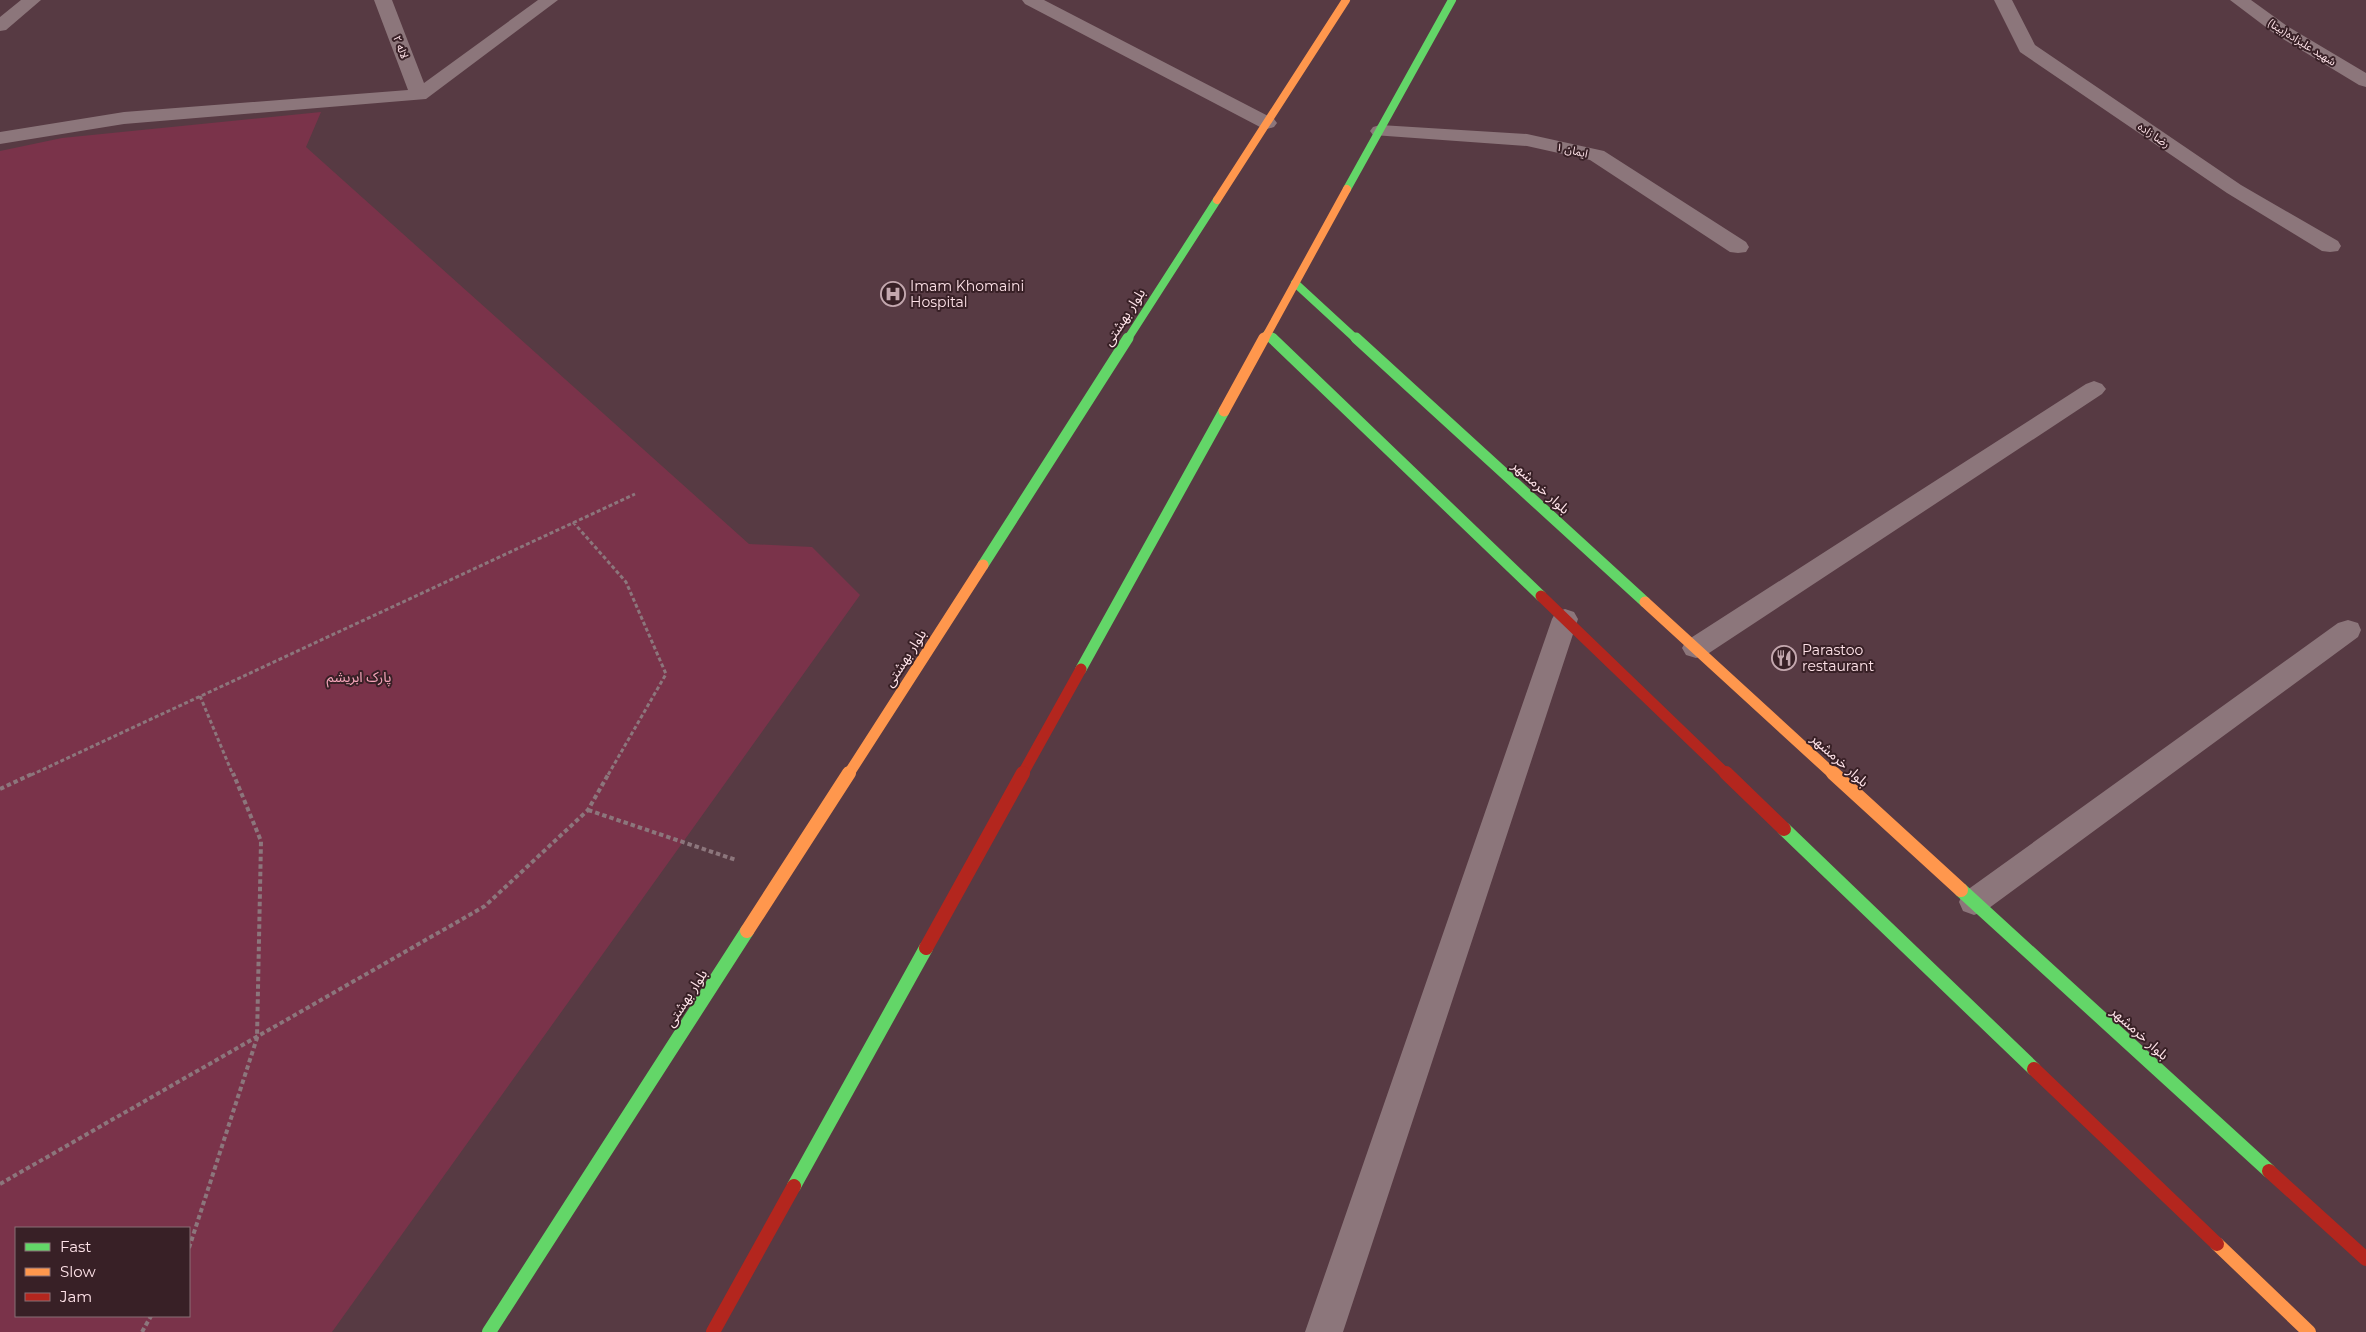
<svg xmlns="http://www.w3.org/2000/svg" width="2366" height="1332" viewBox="0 0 2366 1332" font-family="Montserrat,'Noto Sans Arabic',sans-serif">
<rect width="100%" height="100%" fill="#573a43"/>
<path fill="#7a334a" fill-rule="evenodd" d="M321,112L306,147L749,544L812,547L860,595L332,1332H0V151L62,138ZM16,1228H189V1316H16Z"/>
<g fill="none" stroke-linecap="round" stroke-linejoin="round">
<path stroke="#8c767c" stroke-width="3" stroke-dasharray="4 2.5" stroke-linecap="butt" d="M573,522L626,582L666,674L608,775
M200,696L233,775
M31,775L635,494"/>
<path stroke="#8c767c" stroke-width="4" stroke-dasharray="4.5 3" stroke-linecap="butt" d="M0,789L34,773
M588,810L736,860
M0,1184L485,906L588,810L609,773
M189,1248L257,1038L261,841L233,773
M142,1332L151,1316"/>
<path fill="#8c767b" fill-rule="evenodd" d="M1994,0H2012L2035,45L2241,185L2338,241L2341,246L2338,251L2330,252L2322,251L2227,193L2020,52Z
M1380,125L1527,134L1604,151L1746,242L1749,247L1746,252L1738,253L1730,252L1590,160L1527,146L1373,135L1370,131L1373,127Z
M2094,381L2102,384L2106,389L2102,394L1706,655L1696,658L1686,655L1682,648L1686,641L2086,384Z"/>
<path fill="#8c767b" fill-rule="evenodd" d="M21,0H41L6,30L0,31V17Z
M374,0H392L424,83L538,0H558L426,99L124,124L0,144V132L124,112L408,90Z
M1022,0H1044L1274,119L1277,123L1274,127L1267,129L1260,127L1025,4Z
M2230,0H2251L2287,26L2366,73V87L2359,85L2275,34Z
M1565,609L1574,612L1578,619L1343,1332H1305L1552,619L1556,612Z
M2348,620L2358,623L2361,630L2358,637L1985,911L1974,915L1963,911L1959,902L1963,893L2338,623Z"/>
<path stroke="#63d668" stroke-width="8" d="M1347,189L1452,0
M1295,283L1357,340
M1267,334L1273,340
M1127,340L1217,200"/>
<path stroke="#63d668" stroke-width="11" d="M1272,338L1541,596
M1356,338L1645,602
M983,565L1128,338
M1081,669L1224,411"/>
<path stroke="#63d668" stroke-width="14" d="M1784,829L2034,1069
M1961,890L2269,1171
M794,1186L926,948
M489,1332L747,931"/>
<path stroke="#ff974d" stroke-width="8" d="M1217,200L1346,0
M1264,340L1347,189"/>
<path stroke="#ff974d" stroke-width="11" d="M1224,411L1264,338
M1645,602L1834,775
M848,775L983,565"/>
<path stroke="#ff974d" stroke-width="14" d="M1833,773L1961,890
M747,931L849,773
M2217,1244L2309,1332"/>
<path stroke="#b3261e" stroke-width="11" d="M1541,596L1727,775
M1022,775L1081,669"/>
<path stroke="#b3261e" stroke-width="14" d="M1726,773L1784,829
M926,948L1023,773
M2034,1069L2217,1244
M2269,1171L2366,1259
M713,1332L794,1186"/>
</g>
<defs>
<symbol id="hospital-ring" viewBox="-11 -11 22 22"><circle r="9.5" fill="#382026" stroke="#c4a8af" stroke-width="1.5"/><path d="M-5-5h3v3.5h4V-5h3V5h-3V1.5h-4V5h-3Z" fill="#c4a8af"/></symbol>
<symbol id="restaurant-ring" viewBox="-11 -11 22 22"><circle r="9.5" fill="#382026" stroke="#c4a8af" stroke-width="1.5"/><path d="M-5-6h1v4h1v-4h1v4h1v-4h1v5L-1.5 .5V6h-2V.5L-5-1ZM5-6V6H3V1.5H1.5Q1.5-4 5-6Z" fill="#c4a8af"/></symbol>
</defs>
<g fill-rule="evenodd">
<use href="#hospital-ring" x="879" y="280" width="28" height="28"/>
<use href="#restaurant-ring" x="1770" y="644" width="28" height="28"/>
</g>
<g text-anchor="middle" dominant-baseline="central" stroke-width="4" stroke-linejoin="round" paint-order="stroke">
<g font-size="11" fill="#ffe3e9" stroke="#382026">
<text transform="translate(2302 42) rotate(32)">شهید علیزاده(بیتا)</text>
<text transform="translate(401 47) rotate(69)">لاله ۲</text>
<text transform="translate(2154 135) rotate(34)">رضا زاده</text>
<text transform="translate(1572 150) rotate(13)">ایمان ۱</text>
</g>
<g font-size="14" fill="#ffe3e9" stroke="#382026" text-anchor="start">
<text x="910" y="286">Imam Khomaini<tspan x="910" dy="16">Hospital</tspan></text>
<text x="1802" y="650">Parastoo<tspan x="1802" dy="16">restaurant</tspan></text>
</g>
<g font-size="14" fill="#ffe3e9" stroke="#382026">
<text transform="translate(1124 317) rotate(-57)">بلوار بهشتی</text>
<text transform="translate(1541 487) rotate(42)">بلوار خرمشهر</text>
<text transform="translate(905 658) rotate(-57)">بلوار بهشتی</text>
<text transform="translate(1840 760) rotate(42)">بلوار خرمشهر</text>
<text transform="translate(686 998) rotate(-57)">بلوار بهشتی</text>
<text transform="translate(2140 1033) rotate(42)">بلوار خرمشهر</text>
</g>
<g font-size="14" fill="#f7a6bb" stroke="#382026">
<text x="359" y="677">پارک ابریشم</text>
</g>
</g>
<rect x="15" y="1227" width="175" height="90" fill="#382026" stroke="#886e74"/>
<rect x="25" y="1243" width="25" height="8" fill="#63d668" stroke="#886e74"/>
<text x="60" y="1252" font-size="15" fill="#ffe3e9">Fast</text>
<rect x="25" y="1268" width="25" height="8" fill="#ff974d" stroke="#886e74"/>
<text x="60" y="1277" font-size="15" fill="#ffe3e9">Slow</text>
<rect x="25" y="1293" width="25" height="8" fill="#b3261e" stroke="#886e74"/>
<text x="60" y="1302" font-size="15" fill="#ffe3e9">Jam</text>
</svg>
